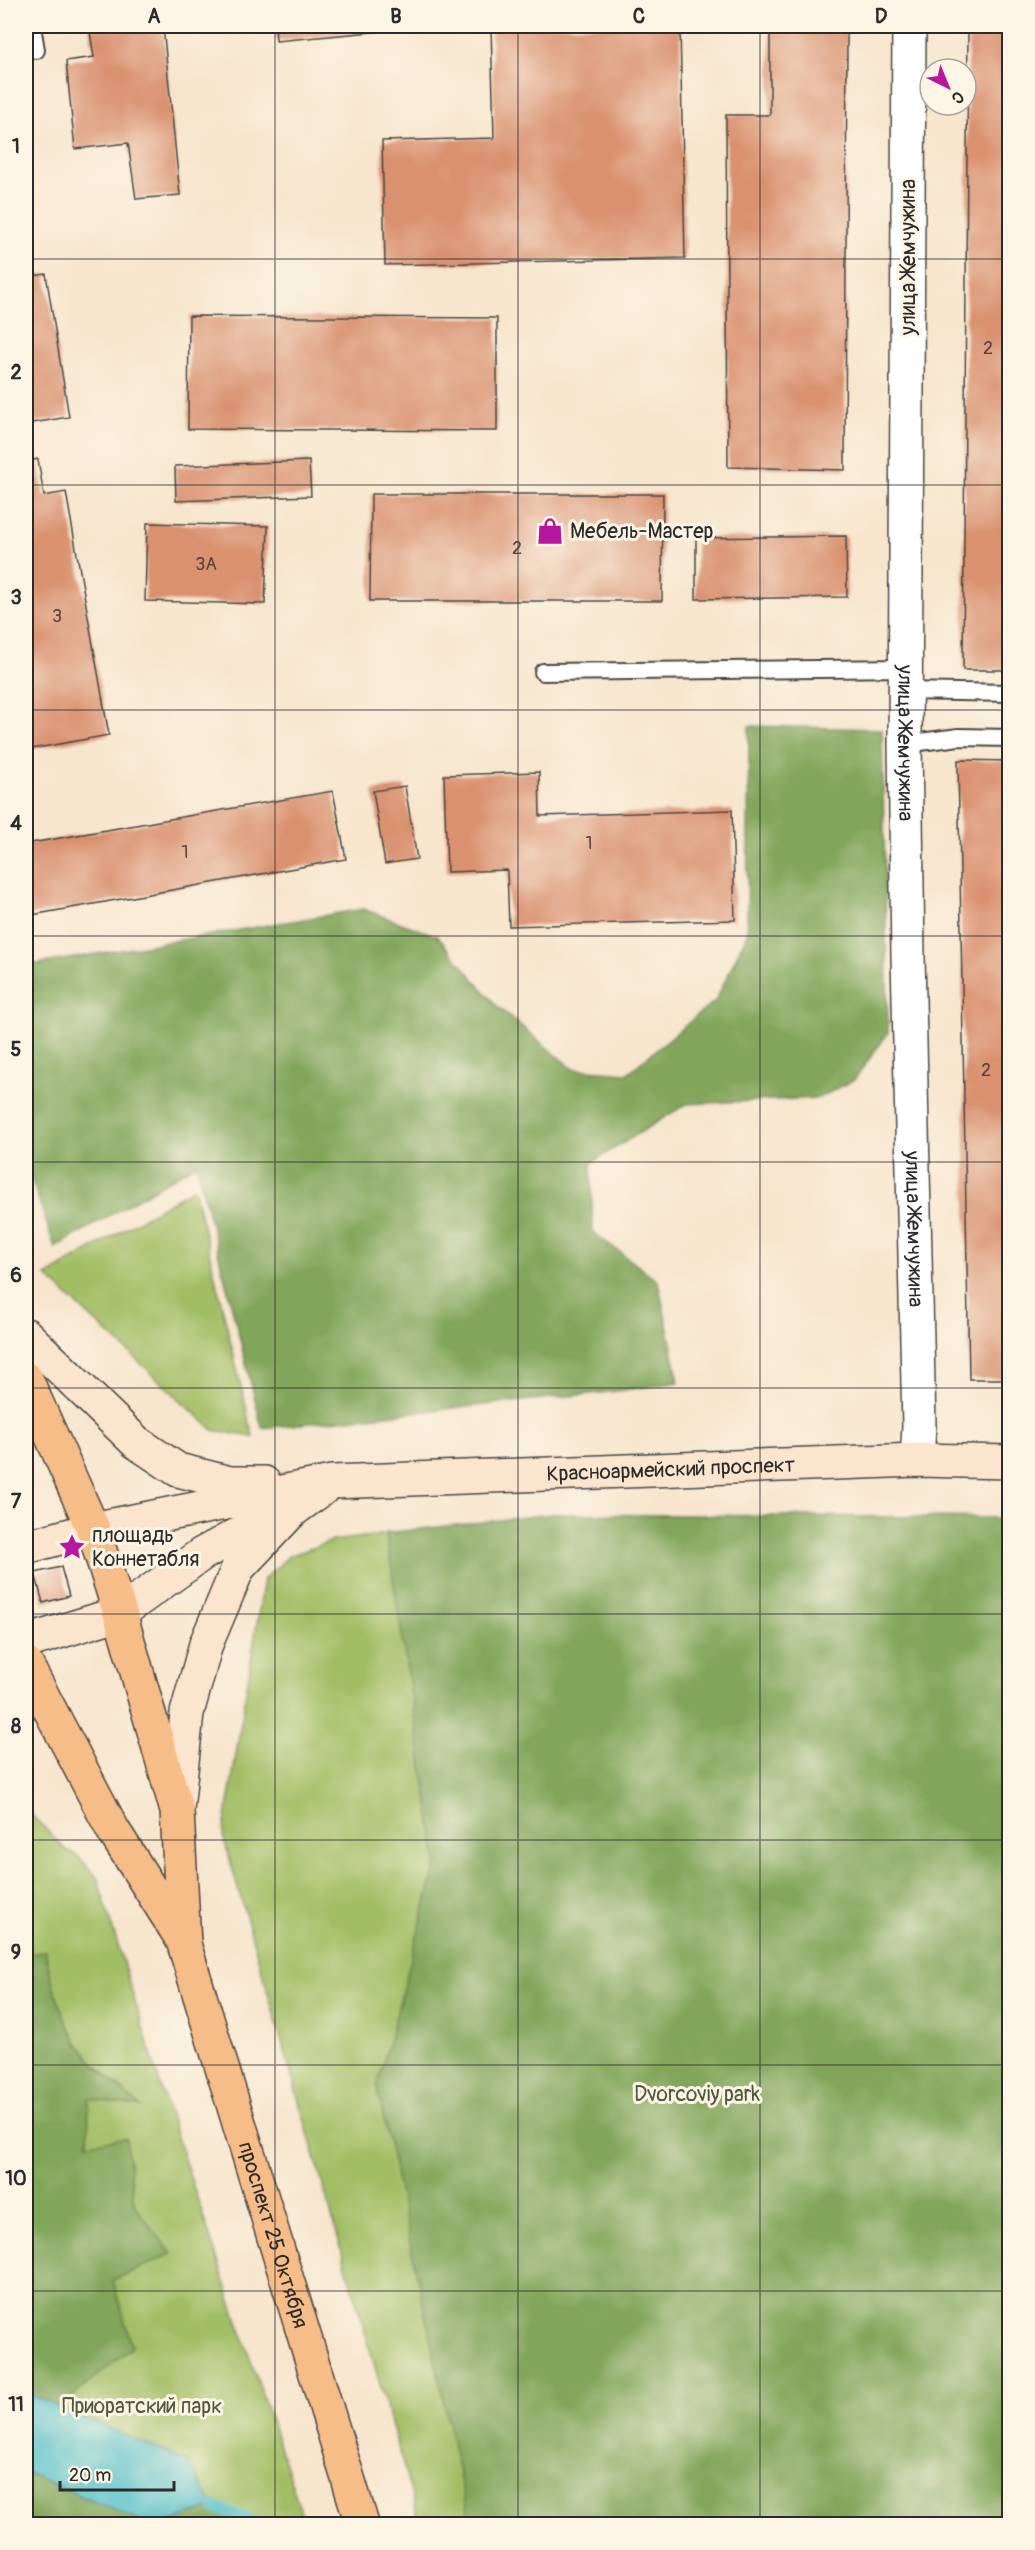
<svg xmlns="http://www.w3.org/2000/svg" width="1035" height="2550" viewBox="0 0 1035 2550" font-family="Pangolin,sans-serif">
<rect width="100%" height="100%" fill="#fcf5e5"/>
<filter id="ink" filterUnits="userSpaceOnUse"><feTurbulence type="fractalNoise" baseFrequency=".0167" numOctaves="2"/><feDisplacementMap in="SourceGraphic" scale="12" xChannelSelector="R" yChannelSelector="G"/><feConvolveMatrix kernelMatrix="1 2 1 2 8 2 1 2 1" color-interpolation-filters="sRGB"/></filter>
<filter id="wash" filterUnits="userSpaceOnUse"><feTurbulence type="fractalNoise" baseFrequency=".008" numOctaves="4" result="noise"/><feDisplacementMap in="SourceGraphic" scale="24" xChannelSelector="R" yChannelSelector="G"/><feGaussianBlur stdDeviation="1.35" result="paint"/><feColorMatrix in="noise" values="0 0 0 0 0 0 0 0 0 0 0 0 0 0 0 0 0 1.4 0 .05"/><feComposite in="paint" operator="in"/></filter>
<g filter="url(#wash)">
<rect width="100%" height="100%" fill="#f7e5cd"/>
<path fill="#a2be65" stroke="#667448" stroke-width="1.5" d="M194,1188L253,1437L213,1430L46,1276Z
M551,1514L1009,1518V2524H420L223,1836L264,1579L289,1556L332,1541Z
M26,1809L67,1851L77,1855L97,1877L168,2110L305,2524H26Z"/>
<path fill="#81a55a" stroke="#566842" stroke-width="1.5" d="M749,726L882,729L888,1033L854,1080L819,1098L686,1104L591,1163L593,1232L658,1281L679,1382L618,1391L262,1428L196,1164L55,1248L26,1163V966L363,909L437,936L497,1006L573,1069L628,1073L716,1000L747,934Z
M551,1514L1009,1518V2524H520L469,2521L377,2086L437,1862L386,1533Z
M45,1951C53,1987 63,2026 87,2055C103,2074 123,2090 141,2107L89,2099L88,2143L126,2138L135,2206L172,2254L113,2280L132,2347L59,2408L26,2393V1955Z
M26,2472L146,2524H26Z
M214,2507L260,2524H165Z"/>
<path fill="#53c0cb" stroke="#3f767b" stroke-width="1.5" d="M26,2393L188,2462L214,2507L165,2524H146L26,2472Z"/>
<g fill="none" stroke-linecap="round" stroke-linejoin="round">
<path stroke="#53c0cb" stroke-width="12" d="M214,2507L260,2524"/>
</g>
<g id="blocks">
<path fill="#d9916f" d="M89,26H163L180,195L136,199L128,143L75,149L66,61L94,57Z
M275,26H381L382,31L276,41Z
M491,26H680L685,258L385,265L382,141L494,138Z
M770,26H847L845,470L728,467L726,115H770Z
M968,26H1010V670H963Z
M46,274L69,417L26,424V277Z
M189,316L497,318V431L188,429Z
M38,459L44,496L66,492L109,735L26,750V462Z
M309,461L311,496L176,501L175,466Z
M371,494H663L662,601H370Z
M147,523L268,526L265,604L145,601Z
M846,536L847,597L696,599V538Z
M958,760L1010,761V1379H969Z
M539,772L540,816L732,810L735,920L509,926L507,870L447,872L444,775Z
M405,786L417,859L385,864L373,791Z
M333,791L346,859L26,916V844Z
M61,1567L69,1596L43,1603L35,1573Z"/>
</g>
</g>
<g filter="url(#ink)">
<use href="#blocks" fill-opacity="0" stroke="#4a4743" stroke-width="1.5"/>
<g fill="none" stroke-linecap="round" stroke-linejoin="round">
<defs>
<path id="service" d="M32,26L36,50
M543,672L906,668
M905,691L1010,693
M905,744L959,737L1010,738"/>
<g id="minor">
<path id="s1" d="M909,26L905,744L908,957L919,1426L917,1460"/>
</g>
<g id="secondary">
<path d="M26,1335L136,1442L178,1470L230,1483H264"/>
<path id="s2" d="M26,1547L93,1529L332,1482L917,1460L1010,1462"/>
<path d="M26,1642L120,1613L202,1554L278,1513"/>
<path d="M177,1810L187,1713L206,1644L238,1568L292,1511L325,1487"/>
</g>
<g id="primary">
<path id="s3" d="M26,1379L93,1529L120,1613L177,1811L184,1944L362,2524"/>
<path d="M26,1664L113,1830L184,1942"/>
</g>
</defs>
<use href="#service" stroke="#4a4743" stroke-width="20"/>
<use href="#minor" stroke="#4a4743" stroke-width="36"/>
<use href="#secondary" stroke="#4a4743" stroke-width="36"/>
<use href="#primary" stroke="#4a4743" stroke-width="36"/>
<use href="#service" stroke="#fff" stroke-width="16"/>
<use href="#minor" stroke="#fff" stroke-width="33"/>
<use href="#secondary" stroke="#fce5cf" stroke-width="33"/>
<use href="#primary" stroke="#f7bd88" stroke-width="33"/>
</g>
</g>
<path fill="none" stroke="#2b2b2b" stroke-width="1.5" stroke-opacity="0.55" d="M275,26V2524M518,26V2524M760,26V2524M26,259H1010M26,485H1010M26,710H1010M26,936H1010M26,1162H1010M26,1388H1010M26,1614H1010M26,1840H1010M26,2065H1010M26,2291H1010"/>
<defs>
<symbol id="shop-bare" viewBox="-9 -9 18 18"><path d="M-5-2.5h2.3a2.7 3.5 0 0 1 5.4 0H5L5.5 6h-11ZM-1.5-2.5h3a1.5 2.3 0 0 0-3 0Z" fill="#b5179e" stroke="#fcf5e5" stroke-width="2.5" paint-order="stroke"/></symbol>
<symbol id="sight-bare" viewBox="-9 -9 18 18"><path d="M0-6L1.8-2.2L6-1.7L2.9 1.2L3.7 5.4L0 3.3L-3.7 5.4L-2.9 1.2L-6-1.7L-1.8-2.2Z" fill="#b5179e" stroke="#fcf5e5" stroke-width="2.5" paint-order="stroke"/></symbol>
</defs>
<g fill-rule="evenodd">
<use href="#shop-bare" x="531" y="512" width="38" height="38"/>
<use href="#sight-bare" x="53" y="1528" width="38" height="38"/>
</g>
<g text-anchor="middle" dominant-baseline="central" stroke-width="6" stroke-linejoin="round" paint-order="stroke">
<g font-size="18" fill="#56443c">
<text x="988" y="348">2</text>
<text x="517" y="548">2</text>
<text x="206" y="564">3А</text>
<text x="57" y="616">3</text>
<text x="589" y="843">1</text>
<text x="185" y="852">1</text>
<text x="986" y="1070">2</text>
</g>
<g font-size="21" fill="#2b2b2b" stroke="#fcf5e5">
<text transform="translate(908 257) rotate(-90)">улица Жемчужина</text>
<text stroke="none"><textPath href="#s1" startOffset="717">улица Жемчужина</textPath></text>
<text stroke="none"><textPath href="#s1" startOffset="1203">улица Жемчужина</textPath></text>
<text stroke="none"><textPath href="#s2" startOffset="652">Красноармейский проспект</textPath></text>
<text stroke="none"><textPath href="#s3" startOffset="896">проспект 25 Октября</textPath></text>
</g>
<g font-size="21" fill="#2b2b2b" stroke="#fcf5e5" text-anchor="start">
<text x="570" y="531">Мебель-Мастер</text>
<text x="92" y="1535">площадь<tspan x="92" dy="24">Коннетабля</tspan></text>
</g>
<g font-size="21" fill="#4f573c" stroke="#fcf5e5">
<text x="697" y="2094">Dvorcoviy park</text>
<text x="142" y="2406">Приоратский парк</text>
</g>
</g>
<rect width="1035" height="2550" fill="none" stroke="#fcf5e5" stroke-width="66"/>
<g transform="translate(948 87) rotate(137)"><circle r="28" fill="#fcf5e5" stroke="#a8a49b" stroke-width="1.5"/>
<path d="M0-4.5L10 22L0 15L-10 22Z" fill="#b5179e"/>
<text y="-9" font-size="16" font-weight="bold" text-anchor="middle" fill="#2b2b2b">С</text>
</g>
<path d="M60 2481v9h114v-9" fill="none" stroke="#2b2b2b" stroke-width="3"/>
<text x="69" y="2481" font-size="18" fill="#2b2b2b" stroke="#fcf5e5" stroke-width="4.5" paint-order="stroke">20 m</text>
<rect x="33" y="33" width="969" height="2484" fill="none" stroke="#2b2b2b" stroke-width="2"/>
<g font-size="20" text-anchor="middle" font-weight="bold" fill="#2b2b2b">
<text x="154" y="23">A</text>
<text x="396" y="23">B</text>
<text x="639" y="23">C</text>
<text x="881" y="23">D</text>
<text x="16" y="153">1</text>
<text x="16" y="379">2</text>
<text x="16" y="604">3</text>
<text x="16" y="830">4</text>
<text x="16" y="1056">5</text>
<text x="16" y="1282">6</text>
<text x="16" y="1508">7</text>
<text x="16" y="1733">8</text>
<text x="16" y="1959">9</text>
<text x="16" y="2185">10</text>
<text x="16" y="2411">11</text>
</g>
</svg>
